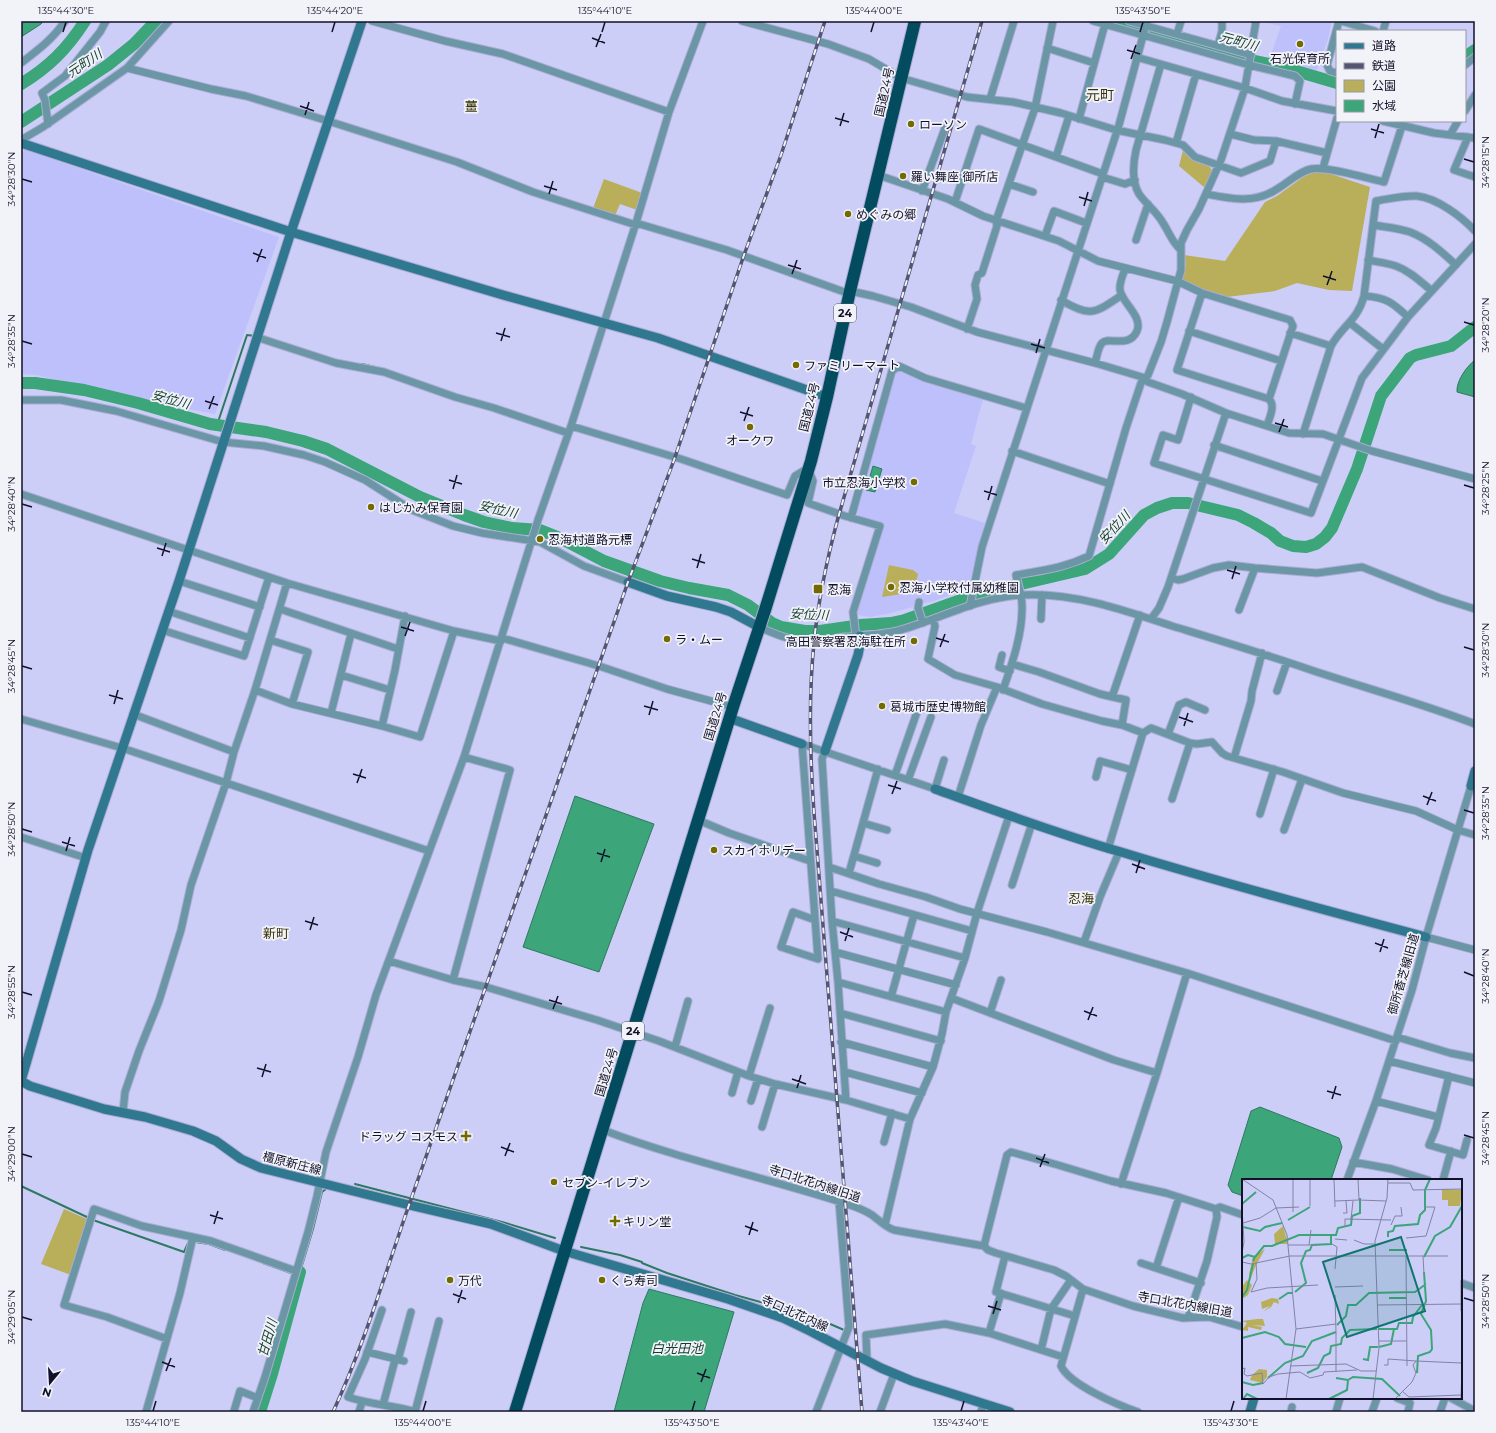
<svg xmlns="http://www.w3.org/2000/svg" width="1496" height="1433" viewBox="0 0 1496 1433" font-family="Montserrat,'Noto Sans JP',sans-serif">
<rect width="100%" height="100%" fill="#cccef8"/>
<path fill="#bec0fc" d="M1263,21H1332L1328,39L1315,75L1268,63L1281,26L1263,22Z
M25,150L279,237L215,414L103,393L37,375L21,374V153Z
M899,370L982,397L983,399L971,444L976,446L954,513L985,523L976,558L971,588L934,601L925,603L915,601L913,607L887,614L870,617L858,615L856,613L882,524L859,516L856,511L895,373Z"/>
<path fill="#b9af5a" d="M1183,150L1194,160L1209,166L1212,170L1205,188L1179,166Z
M1312,173H1328L1370,187L1352,291L1329,290L1297,283L1275,291L1227,297L1197,288L1182,279C1185,270 1187,265 1184,255L1225,261L1265,202L1277,196L1303,177Z
M604,179L645,194L640,211L620,204L614,218L592,211Z
M889,565L913,570L918,574L914,592L882,597Z
M64,1209L89,1220L71,1275L41,1264Z"/>
<path fill="#3ca57a" stroke="#2f7962" d="M21,21H43L41,24L21,37Z
M1475,360V397L1457,392C1456,381 1467,366 1475,360Z
M873,466L882,469L875,492L866,490Z
M575,796L654,824L599,972L523,947Z
M1260,1107L1339,1138L1342,1147L1331,1180H1243V1196L1232,1192L1228,1185L1251,1111Z
M649,1289L734,1312L704,1412H614L643,1303Z"/>
<g fill="none" stroke-linecap="round" stroke-linejoin="round">
<path stroke="#2f7962" stroke-width="2" d="M362,364L379,368
M217,425L247,335L255,336
M355,1184L502,1222L555,1238
M21,1186L89,1218
M93,1220L184,1252L189,1241L209,1244L225,1250
M581,1247L620,1255L642,1262V1263L667,1273L735,1295L814,1317L844,1330
M263,1263L291,1273
M300,1272L313,1229L322,1192L326,1189H328"/>
<path stroke="#3ca57a" stroke-width="12" d="M1111,21L1240,58L1279,66L1337,83
M1465,57L1475,50
M21,84C49,67 67,49 85,21
M21,122L108,65L134,44L156,21
M21,383H35L84,390L138,403L210,424L266,432L303,441L327,449L420,497L464,515L484,522L512,528L540,530L560,538L604,561L660,581L689,588L728,595L748,605L772,623L781,627L805,631H820L861,625L891,623L905,620L978,594L1085,569L1109,554L1144,515L1157,508L1172,503H1188L1238,515L1254,523L1271,533L1280,541L1293,546L1306,547L1316,544L1325,537L1332,528L1357,469L1381,396L1410,358L1416,355L1451,346L1475,327
M260,1412L272,1374L300,1272"/>
<defs>
<path id="street" d="M372,21L445,41L503,54L669,112
M742,21L828,44L869,59L901,78L953,93L967,97L1013,102L1061,113L1116,130L1165,140L1183,145L1195,157L1241,173L1270,161L1276,141
M1093,21L1249,65L1295,76L1300,81L1295,104
M1129,21L1251,55
M1341,21L1375,31
M1383,31L1386,21
M1177,34L1181,21
M1218,46L1222,31V21
M1047,48L1094,63
M1136,57L1245,88L1282,101L1337,111
M21,63C38,50 53,39 65,21
M1161,64L1136,150C1133,164 1132,182 1139,194C1146,204 1157,212 1163,223C1169,232 1172,242 1180,249
M1465,65L1475,57
M127,68L211,89L246,96L328,121L457,162L533,192L636,225
M1337,73L1330,71L1327,65L1339,21
M990,99L1014,21
M1465,111L1475,95
M1079,119L1105,24
M1383,121L1434,133L1475,138
M48,124L45,100L42,93L65,76L100,32L106,21
M1230,134L1254,140L1276,141L1327,153
M1450,135L1458,121
M1468,137L1454,170L1475,177
M21,140L43,127L127,68L169,21
M1176,143L1196,74
M1056,157L1069,116
M1323,168L1337,118
M878,175L948,199L983,216L1059,241L1098,261L1177,281L1202,293L1290,320L1293,326L1269,399
M1102,177L1125,184L1135,180
M1009,184L1033,192
M922,191L945,128
M1206,194C1231,199 1255,204 1277,189C1289,182 1298,172 1311,169C1327,166 1366,178 1384,182L1402,126
M955,202L979,129L1103,174
M636,223L727,250L850,294
M1373,225C1385,227 1398,228 1410,232C1428,239 1442,252 1456,265
M1045,236L1054,211L1086,223
M1136,240L1148,204
M1368,260C1377,262 1387,263 1396,266C1410,271 1421,282 1432,291
M850,291L873,296L911,307L977,332L1095,363L1142,377L1148,382L1182,394L1226,413L1289,433L1323,434L1372,451L1475,479
M1202,293L1177,370L1269,399C1276,406 1269,418 1267,426
M1364,296C1386,297 1393,303 1408,317
M1061,300C1091,318 1095,313 1122,295
M1350,323L1383,349
M967,329L977,299L975,285L978,275L982,273L997,226L996,221L1035,108L1053,21
M1189,331L1281,361
M1290,333L1331,346
M256,337L336,363L384,372L455,397L494,408L568,433
M1095,363C1097,357 1098,347 1102,343C1109,336 1129,349 1137,331C1143,316 1122,303 1120,290C1119,283 1123,275 1125,269
M1191,397L1178,440L1163,435L1154,463L1311,513L1362,378L1408,317L1475,244
M21,400H61L116,411L223,442L264,446L304,455L325,462L365,480L412,510L453,526L482,533L540,542L584,566L628,582
M571,426L681,459L787,495L795,476L808,468L813,481L808,503L845,516L880,526L853,612L856,636
M1303,434L1331,346C1342,326 1358,320 1364,296L1376,201C1389,199 1404,195 1417,196C1437,198 1462,217 1475,231
M1214,445L1322,481
M1012,451L1110,484
M21,494L287,583L454,631L501,641
M851,518L892,371L899,366L925,378L1026,408
M1171,578L1178,580L1183,579L1213,568L1229,565L1255,568L1317,573L1362,567L1440,598L1475,609
M179,581L260,607
M919,602L918,608L923,623
M970,606L982,547L1119,125L1147,21
M280,609L398,649
M1239,610L1255,568
M168,611L250,638
M933,619L935,626L928,659L955,675L997,687L1042,704L1102,721L1122,725L1143,733
M1041,619L1042,595
M1151,619L1159,608L1168,587L1226,413
M759,627C776,635 796,643 815,642C825,642 835,638 845,637C862,636 880,635 897,631C938,620 978,597 1022,595C1073,592 1124,610 1172,626C1218,640 1265,654 1311,670C1365,688 1421,703 1475,724
M162,630L244,656L269,577
M502,638L599,666L667,689L733,707
M270,640L308,652L292,704
M1002,655L999,667L1010,671
M1012,664L1039,672L1100,694L1126,700L1122,725
M341,675L390,690
M255,690L292,704L382,726L420,737L454,631
M1003,690C1012,664 1023,633 1022,605C1022,595 1018,585 1016,575C1044,570 1064,568 1089,556L1126,428L1141,383L1148,375L1161,342L1167,322L1181,270V243L1187,230L1199,209L1221,160L1245,88L1256,21
M1277,691L1287,662
M1112,697L1140,615
M331,713L351,634
M21,719L122,748L429,851
M382,726L395,670L405,616
M1168,734L1179,705L1186,702L1205,710
M825,751L822,759L832,921L838,982L846,1100
M234,752L255,690L287,583
M1234,758L1251,701L1252,691L1262,653
M895,775L917,712
M1096,777L1100,761L1132,770
M908,780L931,717
M958,797L981,725L997,687
M1172,799L1190,743
M1260,814L1274,769
M698,820L729,833L810,861
M863,823L887,830
M1284,830L1302,779
M21,837L86,858
M1108,849L1143,733L1151,728L1190,743L1197,744L1212,742L1222,753L1227,756L1283,772L1343,793L1416,811L1458,830L1475,835
M854,856L877,863
M829,867L879,884L926,897L960,909L1047,932L1187,973L1396,1041
M849,873L878,769
M1012,885L1032,823
M831,891L972,931
M815,920L793,912L781,947L818,959L802,744L935,789L944,760
M832,921L965,958
M1426,937L1475,950
M1084,942L1100,897L1119,852
M835,952L956,985
M389,961L453,980L486,987L597,1020L659,1041L749,1076L775,1084L846,1100L910,1119
M453,980L510,770L464,757
M838,982L946,1012
M891,997L914,915
M951,998L1114,1060L1157,1073
M840,1013L941,1041
M990,1013L1001,980
M1397,1037L1450,1053L1475,1058
M841,1042L933,1067
M675,1047L688,1001
M1389,1061L1475,1083
M845,1072L922,1093
M749,1076L770,1008
M1449,1076L1436,1128L1429,1145L1463,1155L1467,1140
M732,1093L738,1072
M751,1101L758,1079
M1376,1101L1438,1117
M123,1112L125,1092L139,1051L159,1001L181,930L191,885L226,783L234,752L133,714
M762,1127L775,1084
M603,1130C682,1160 764,1177 844,1203C853,1206 863,1209 872,1215C879,1220 885,1227 894,1230L984,1246L988,1250L996,1253L1054,1270L1066,1276L1083,1289L1133,1306L1183,1318L1209,1317L1243,1327
M884,1142L892,1113
M1353,1162L1392,1169L1428,1180
M1347,1180L1376,1101L1412,990L1426,937L1471,786
M1443,1180L1451,1151
M1121,1184L1157,1073L1187,973
M1216,1209L1220,1207L1243,1215
M885,1225L910,1119L933,1067L942,1034L946,1012L965,958L977,913L1009,816
M984,1246L1007,1155L1011,1152L1058,1165L1111,1181L1166,1193L1216,1209L1217,1217L1207,1261L1188,1318
M1005,1256L996,1292L1075,1316
M1141,1263L1201,1283
M1156,1268L1179,1197
M1461,1283L1475,1288
M1083,1289L1061,1366C1070,1385 1118,1405 1138,1412
M382,1310L365,1359L348,1397C371,1405 394,1405 416,1412
M989,1333L1001,1293
M167,1339L107,1317L64,1305L94,1209L142,1226L211,1241L296,1271
M1041,1350L1051,1309L1071,1280
M367,1352L404,1361
M398,1360L411,1312
M867,1360L866,1335L945,1324L989,1333L1063,1357
M1397,1398L1410,1403L1408,1412
M1451,1398L1475,1411
M383,1405L395,1360
M234,1411L240,1391L258,1398
M146,1412L180,1293L193,1237
M253,1412L265,1377L308,1232L317,1196L326,1152L358,1057L376,995L464,757L538,520L571,426L636,223L669,112L703,21
M359,1412L362,1402
M415,1412L439,1321
M816,1412L849,1327L839,1201
M880,1412L894,1374
M981,1412L983,1404
M1291,1412L1292,1407
M1336,1412L1340,1398
M1372,1412L1377,1398
M1440,1412L1445,1398"/>
<path id="secondary" d="M21,143L291,232L503,295L658,338L827,397
M628,582L667,596L716,607L731,612L759,627
M729,718L802,744
M825,751L858,655L860,645V636
M1471,786L1475,771
M935,789C996,811 1058,834 1121,852C1222,883 1324,910 1426,937
M21,1081L88,850L179,581L291,232L362,21
M21,1081L30,1086L104,1109L145,1117L193,1131L216,1141L241,1159L261,1168L409,1205L491,1224L564,1251L728,1299L783,1318L810,1331L881,1368L912,1381L1010,1412
M1250,1412L1254,1398"/>
<path id="highway" d="M515,1412L733,707L765,610L811,461L827,397L850,291L915,21"/>
</defs>
<use href="#street" stroke="#abacd3" stroke-width="9"/>
<use href="#secondary" stroke="#abacd3" stroke-width="11"/>
<use href="#highway" stroke="#abacd3" stroke-width="14"/>
<use href="#street" stroke="#6b96a6" stroke-width="7"/>
<use href="#secondary" stroke="#30788f" stroke-width="9"/>
<use href="#highway" stroke="#034b5e" stroke-width="12"/>
<defs>
<path id="rail" d="M333,1412C364,1345 385,1274 409,1205L628,582L674,460L744,255L781,155L825,21
M862,1412L814,813C810,756 808,700 814,643C818,601 827,559 838,518L982,21"/>
</defs>
<use href="#rail" stroke="#545473" stroke-width="3.5"/>
<use href="#rail" stroke="#f2f2f9" stroke-width="2" stroke-dasharray="6" stroke-linecap="butt"/>
</g>
<path fill="none" stroke="#121129" stroke-width="1.5" d="M63,32L66,22M332,32L335,22M602,32L605,22M871,32L874,22M1140,32L1143,22M592,38L605,43M596,47L601,34M1127,50L1140,54M1131,59L1136,45M300,106L314,111M305,115L309,102M835,118L849,122M840,126L844,113M1371,129L1384,133M1375,138L1379,124M1464,159L1474,162M22,179L32,182M544,186L557,190M549,194L553,181M1079,197L1092,201M1084,206L1088,192M253,253L266,258M257,262L262,249M788,265L801,269M792,274L797,260M1323,276L1336,280M1327,285L1332,271M1464,322L1474,325M496,333L510,337M22,341L32,344M501,341L505,328M1031,344L1045,348M1036,353L1040,339M205,401L218,405M209,409L214,396M740,412L753,416M744,421L749,407M1275,423L1288,427M1279,432L1284,419M449,480L462,484M1464,485L1474,488M453,489L457,475M984,491L997,495M988,500L992,486M22,504L32,507M157,548L170,552M162,556L166,543M692,559L705,563M697,568L701,554M1227,570L1240,574M1232,579L1236,566M401,627L414,631M405,636L410,622M936,638L949,642M940,647L945,634M1464,647L1474,650M22,666L32,669M109,695L123,699M114,704L118,690M644,706L658,710M649,715L653,701M1179,717L1193,722M1184,726L1188,713M353,774L366,778M357,783L362,769M888,785L901,789M892,794L897,781M1423,796L1436,801M1427,805L1432,792M1464,810L1474,813M22,829L32,832M62,842L75,846M66,851L70,837M597,853L610,857M601,862L605,849M1132,864L1145,869M1136,873L1140,860M305,921L318,925M310,930L314,917M840,932L853,937M845,941L849,928M1375,943L1388,948M1380,952L1384,939M1464,972L1474,976M22,992L32,995M549,1000L562,1004M553,1009L558,996M1084,1011L1097,1016M1088,1020L1093,1007M257,1068L271,1072M262,1077L266,1064M792,1079L806,1084M797,1088L801,1075M1327,1091L1341,1095M1332,1099L1336,1086M1464,1135L1474,1138M501,1147L514,1152M22,1154L32,1157M505,1156L510,1143M1036,1158L1049,1163M1040,1167L1045,1154M210,1215L223,1219M214,1224L218,1211M745,1226L758,1231M749,1235L753,1222M453,1294L466,1299M1464,1298L1474,1301M458,1303L462,1290M988,1306L1001,1310M993,1314L997,1301M22,1317L32,1320M162,1362L175,1367M166,1371L171,1358M697,1373L710,1378M701,1382L706,1369M153,1411L156,1401M423,1411L426,1401M692,1411L695,1401M961,1411L964,1401M1231,1411L1234,1401"/>
<g fill="#746a02" stroke="#f2f2f9" stroke-width="1.5">
<circle cx="1300" cy="44" r="4"/>
<circle cx="911" cy="124" r="4"/>
<circle cx="903" cy="176" r="4"/>
<circle cx="848" cy="214" r="4"/>
<circle cx="796" cy="365" r="4"/>
<circle cx="750" cy="427" r="4"/>
<circle cx="914" cy="482" r="4"/>
<circle cx="371" cy="507" r="4"/>
<circle cx="540" cy="539" r="4"/>
<circle cx="891" cy="587" r="4"/>
<rect x="813" y="584" width="10" height="10" rx="2"/>
<circle cx="667" cy="639" r="4"/>
<circle cx="914" cy="641" r="4"/>
<circle cx="882" cy="706" r="4"/>
<circle cx="714" cy="850" r="4"/>
<path d="M464 1130h4v4h4v4h-4v4h-4v-4h-4v-4h4z"/>
<circle cx="554" cy="1182" r="4"/>
<path d="M613 1215h4v4h4v4h-4v4h-4v-4h-4v-4h4z"/>
<circle cx="450" cy="1280" r="4"/>
<circle cx="602" cy="1280" r="4"/>
</g>
<g text-anchor="middle" dominant-baseline="central" stroke-width="3.5" stroke-linejoin="round" paint-order="stroke">
<g fill="#f2f2f9" stroke="#555467" stroke-width="1">
<rect x="834" y="304" width="22" height="18" rx="3"/>
<rect x="622" y="1022" width="22" height="18" rx="3"/>
</g>
<g font-size="11" font-weight="bold" fill="#121129">
<text x="845" y="313">24</text>
<text x="633" y="1031">24</text>
</g>
<g font-size="12" fill="#121129" stroke="#f2f2f9" text-anchor="start">
<text x="1300" y="58" text-anchor="middle">石光保育所</text>
<text x="919" y="124">ローソン</text>
<text x="911" y="176">羅い舞座 御所店</text>
<text x="856" y="214">めぐみの郷</text>
<text x="804" y="365">ファミリーマート</text>
<text x="750" y="440" text-anchor="middle">オークワ</text>
<text x="906" y="482" text-anchor="end">市立忍海小学校</text>
<text x="379" y="507">はじかみ保育園</text>
<text x="548" y="539">忍海村道路元標</text>
<text x="899" y="587">忍海小学校付属幼稚園</text>
<text x="827" y="589">忍海</text>
<text x="675" y="639">ラ・ムー</text>
<text x="906" y="641" text-anchor="end">高田警察署忍海駐在所</text>
<text x="890" y="706">葛城市歴史博物館</text>
<text x="722" y="850">スカイホリデー</text>
<text x="458" y="1136" text-anchor="end">ドラッグ コスモス</text>
<text x="562" y="1182">セブン-イレブン</text>
<text x="623" y="1221">キリン堂</text>
<text x="458" y="1280">万代</text>
<text x="610" y="1280">くら寿司</text>
</g>
<g font-size="12" fill="#121129" stroke="#f2f2f9">
<text transform="translate(884 92) rotate(-77)">国道24号</text>
<text transform="translate(809 407) rotate(-76)">国道24号</text>
<text transform="translate(715 716) rotate(-73)">国道24号</text>
<text transform="translate(1403 974) rotate(-74)">御所香芝線旧道</text>
<text transform="translate(606 1072) rotate(-73)">国道24号</text>
<text transform="translate(292 1163) rotate(14)">橿原新庄線</text>
<text transform="translate(815 1183) rotate(18)">寺口北花内線旧道</text>
<text transform="translate(1185 1304) rotate(10)">寺口北花内線旧道</text>
<text transform="translate(795 1313) rotate(24)">寺口北花内線</text>
</g>
<g font-size="13" font-style="italic" fill="#123f2c" stroke="#f2f2f9">
<text transform="translate(1239 41) rotate(15)">元町川</text>
<text transform="translate(84 63) rotate(-34)">元町川</text>
<text transform="translate(171 399) rotate(15)">安位川</text>
<text transform="translate(498 509) rotate(13)">安位川</text>
<text transform="translate(1114 527) rotate(-47)">安位川</text>
<text transform="translate(809 614) rotate(3)">安位川</text>
<text transform="translate(267 1338) rotate(-74)">甘田川</text>
<text x="677" y="1348">白光田池</text>
</g>
<g font-size="13" fill="#393409" stroke="#f2f2f9">
<text x="471" y="106">薑</text>
<text x="1081" y="898">忍海</text>
<text x="276" y="933">新町</text>
</g>
<g font-size="14" fill="#393409" stroke="#f2f2f9">
<text x="1100" y="95">元町</text>
</g>
</g>
<g transform="translate(1242 1179)">
<rect width="220" height="220" fill="#cccef8"/>
<path d="M200,10L220,11L218,27H206V21H200ZM41,47L46,65H33L32,55ZM23,70L13,88L8,102L7,95L11,78ZM5,101L10,106L6,116L0,120V108ZM30,119L36,120L37,125L32,123L29,128L21,133L28,127L20,130L19,123ZM15,140H21L23,147L10,146L20,148L19,151L6,148V152L0,151L5,144L0,142ZM17,190L25,191V198L20,204L8,201L10,196Z" fill="#b9af5a"/>
<path fill="none" stroke="#3ca57a" stroke-width="2" d="M0,25L14,13M46,41L68,28M1,48L18,52L23,48L40,44M146,58V53L151,52L153,47L176,45L178,36L183,31V11L188,0M147,71H165M13,78L22,67H30L57,56H94L96,49L109,46L110,37L118,34V19M182,78L193,57L208,48L220,27M0,79L6,76L13,78L11,82M53,113L64,104L59,84L64,72L68,71L70,66L89,65V57M0,118L5,111L11,85M147,119H164M37,120L46,114H51M95,146L104,137L106,126H114L127,114L173,113L184,105M136,150H155L157,144H170L171,138L180,126M0,159L23,153L37,158L43,165L64,168M137,168L149,165L152,150M121,180L126,181L128,168H136M65,194L76,189L82,177L88,174L89,167L99,165L100,159L108,151L135,150M175,194L176,177L188,173L190,170L189,151L179,135L184,122L182,93M26,199L43,184L61,177L70,162L94,153M94,199L106,201M0,203L11,206L21,204M1,220L5,215L15,220M87,220L105,211L106,201L111,198L140,200L158,217"/>
<path fill="none" stroke="#8282a5" stroke-width="1" d="M0,0L31,21L45,56L54,150L44,220M51,0V33M68,0V27M92,0L93,28M146,4H168L171,11L220,10M117,21L144,22M93,22L117,21L116,0M0,29L2,63L0,74M101,34H105L104,22M109,40L111,22M1,44L18,39L34,29L57,28M149,46L153,37H160L159,28M103,48V40L149,41M164,59L184,57L193,28H182M93,60L105,61M112,61L122,65H133M90,65L95,68L93,90M46,66H75M67,66L69,51M164,77L165,187M181,77L182,95M0,83L9,85L48,77H206M219,101V132M93,108L121,107M9,113L25,109L76,106M9,113L15,100L14,84M93,116L94,153M135,126L220,125M54,150L94,145M137,162H164M174,182L219,184M142,186H146V180L174,182L171,186L174,194L170,203L153,220M48,187L104,185L119,192H134M0,190L3,189L2,195L5,197L20,194L21,205L27,198L36,195L58,193L68,199L81,196L82,193L115,191M94,193V153M160,212L167,218L219,216M131,220L137,169L133,62L145,19L146,0M219,220L220,184"/>
<path fill="#0f766e" fill-opacity="0.15" stroke="#0f766e" stroke-width="2" d="M159,58L183,132L105,158L81,83Z"/>
<rect width="220" height="220" fill="none" stroke="#121129" stroke-width="2"/>
</g>
<rect width="1496" height="1433" fill="none" stroke="#f2f2f9" stroke-width="44"/>
<rect x="1336" y="30" width="130" height="92" fill="#f2f2f9" stroke="#9898a6"/>
<rect x="1344" y="43" width="20" height="6" fill="#30788f" stroke="#9898a6"/>
<text x="1372" y="50" font-size="12" fill="#121129">道路</text>
<rect x="1344" y="63" width="20" height="6" fill="#545473" stroke="#9898a6"/>
<text x="1372" y="70" font-size="12" fill="#121129">鉄道</text>
<rect x="1344" y="80" width="20" height="12" fill="#b9af5a" stroke="#9898a6"/>
<text x="1372" y="90" font-size="12" fill="#121129">公園</text>
<rect x="1344" y="100" width="20" height="12" fill="#3ca57a" stroke="#9898a6"/>
<text x="1372" y="110" font-size="12" fill="#121129">水域</text>
<g transform="translate(50 1383) rotate(198)" stroke="#f2f2f9" stroke-width="3" paint-order="stroke">
<path d="M0-3L7 15L0 10L-7 15Z" fill="#121129"/>
<text y="-6" font-size="11" font-weight="bold" text-anchor="middle" fill="#121129">N</text>
</g>
<rect x="22" y="22" width="1452" height="1389" fill="none" stroke="#121129" stroke-width="1.5"/>
<g font-size="10" text-anchor="middle" fill="#121129">
<text x="66" y="14">135°44'30"E</text>
<text x="335" y="14">135°44'20"E</text>
<text x="605" y="14">135°44'10"E</text>
<text x="874" y="14">135°44'00"E</text>
<text x="1143" y="14">135°43'50"E</text>
<text transform="translate(1485 162) rotate(-90)" y="4">34°28'15"N</text>
<text transform="translate(11 179) rotate(-90)" y="4">34°28'30"N</text>
<text transform="translate(1485 325) rotate(-90)" y="4">34°28'20"N</text>
<text transform="translate(11 341) rotate(-90)" y="4">34°28'35"N</text>
<text transform="translate(1485 488) rotate(-90)" y="4">34°28'25"N</text>
<text transform="translate(11 504) rotate(-90)" y="4">34°28'40"N</text>
<text transform="translate(1485 650) rotate(-90)" y="4">34°28'30"N</text>
<text transform="translate(11 666) rotate(-90)" y="4">34°28'45"N</text>
<text transform="translate(1485 813) rotate(-90)" y="4">34°28'35"N</text>
<text transform="translate(11 829) rotate(-90)" y="4">34°28'50"N</text>
<text transform="translate(1485 976) rotate(-90)" y="4">34°28'40"N</text>
<text transform="translate(11 992) rotate(-90)" y="4">34°28'55"N</text>
<text transform="translate(1485 1138) rotate(-90)" y="4">34°28'45"N</text>
<text transform="translate(11 1154) rotate(-90)" y="4">34°29'00"N</text>
<text transform="translate(1485 1301) rotate(-90)" y="4">34°28'50"N</text>
<text transform="translate(11 1317) rotate(-90)" y="4">34°29'05"N</text>
<text x="153" y="1426">135°44'10"E</text>
<text x="423" y="1426">135°44'00"E</text>
<text x="692" y="1426">135°43'50"E</text>
<text x="961" y="1426">135°43'40"E</text>
<text x="1231" y="1426">135°43'30"E</text>
</g>
</svg>
